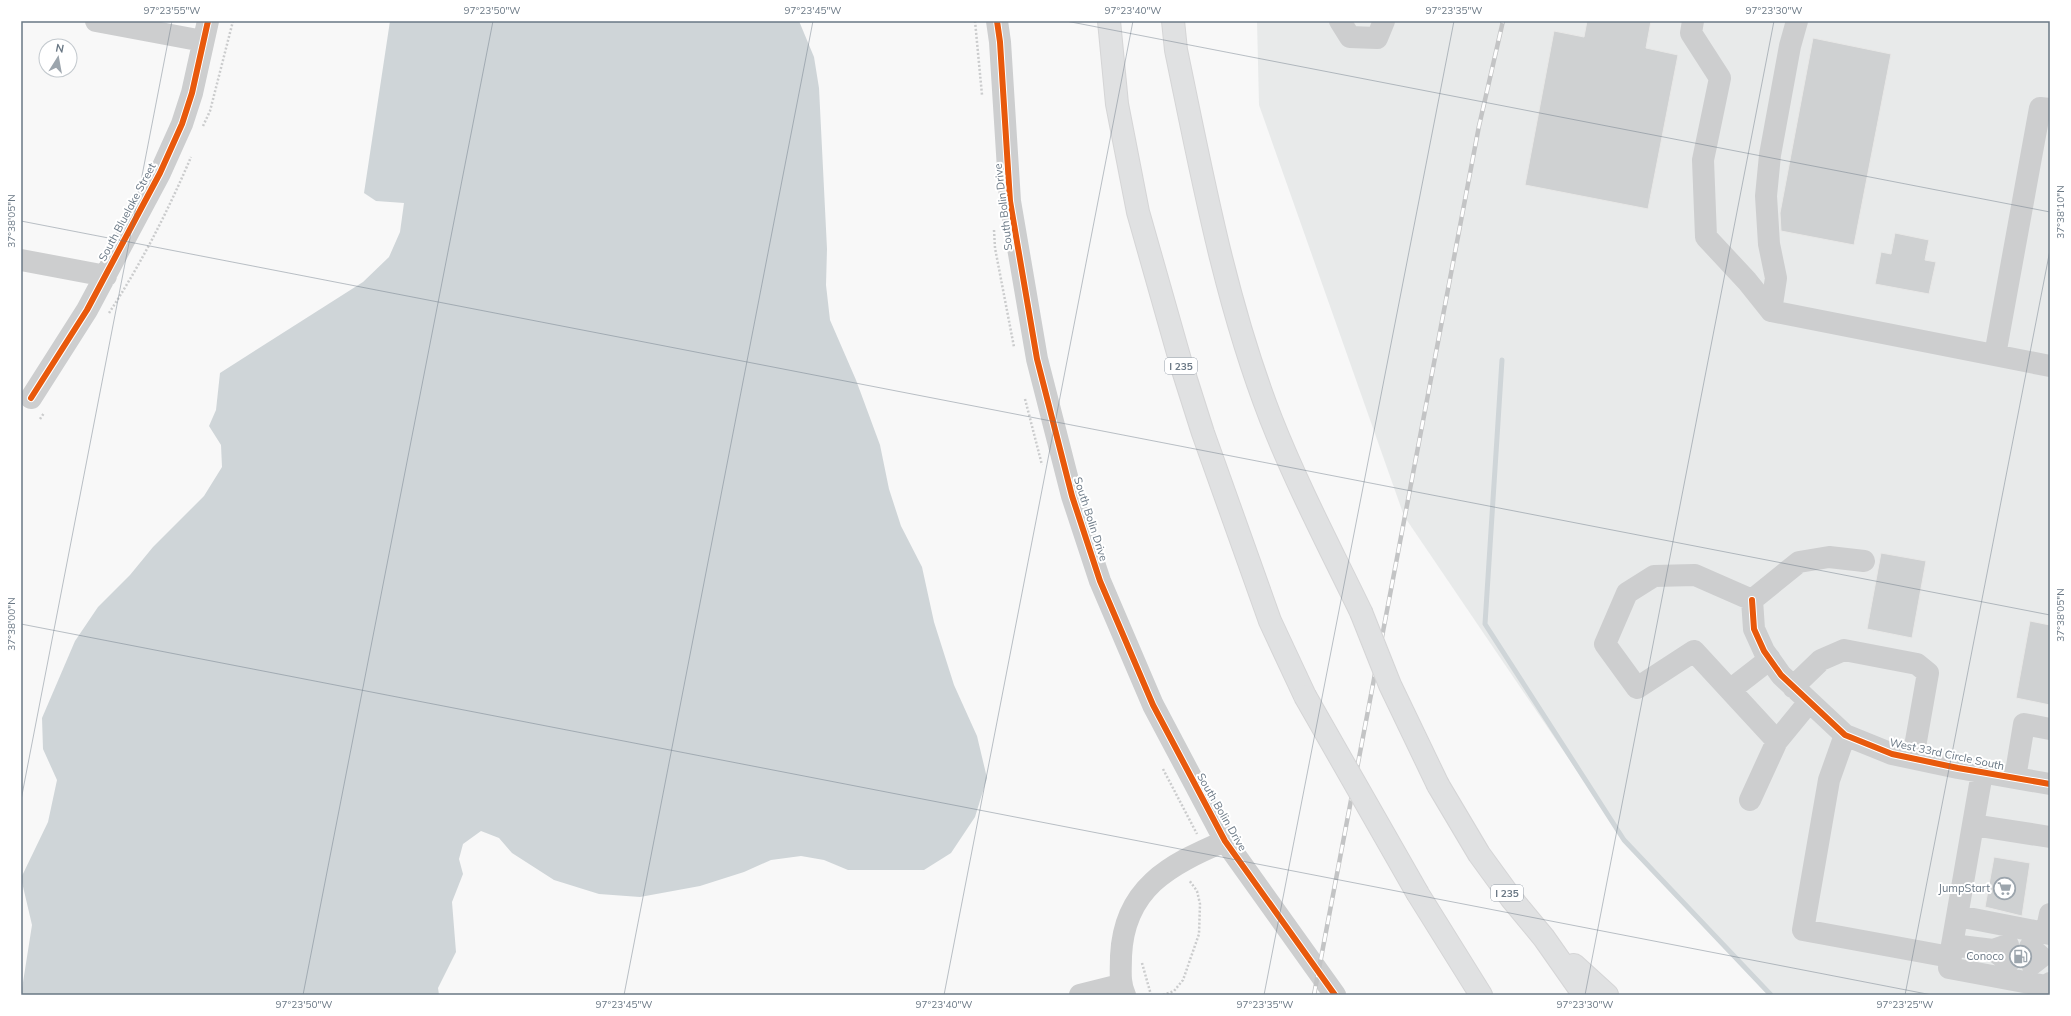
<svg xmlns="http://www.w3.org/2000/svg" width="2071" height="1016" viewBox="0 0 2071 1016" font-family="Mulish,sans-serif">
<rect width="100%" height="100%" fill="#f8f8f8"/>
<path fill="#e8eaea" d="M1257,21H2050V995H1771L1624,840L1404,516L1259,105Z"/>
<path fill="#cfd5d8" d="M390,21H799L814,57L819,88L827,249L826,285L830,320L856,380L880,445L889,489L901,526L922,567L934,622L954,685L977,736L987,778L975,817L951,853L924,870H848L824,860L801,856L771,860L744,872L700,886L640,897L599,894L554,880L512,853L499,838L481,831L463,844L459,859L463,874L452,902L456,952L438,988L439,995H21L32,925L21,878L48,822L57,780L43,749L42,718L75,641L98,607L130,575L153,547L204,496L222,467L221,445L209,426L216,410L220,373L363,282L389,257L400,232L404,203L376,201L364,193Z"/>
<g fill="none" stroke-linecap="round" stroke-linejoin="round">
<path stroke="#cfd5d8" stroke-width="5" d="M1502,360L1485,624L1624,840L1771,995"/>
</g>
<path fill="#cfd1d2" stroke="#e8e8e7" d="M1587,21H1651L1646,48L1678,55L1648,209L1525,185L1554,31L1584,37Z
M1813,38L1891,54L1854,245L1781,231L1780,213Z
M1895,233L1929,240L1925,260L1936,262L1929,294L1875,284L1881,252L1891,254Z
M1881,553L1926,561L1912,638L1867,629Z
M2030,621L2050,625V705L2016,698Z
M1994,857L2030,863L2022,916L1985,907Z"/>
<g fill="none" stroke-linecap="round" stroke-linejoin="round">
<defs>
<path id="highway" d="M1109,21L1117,104L1138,212L1182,367L1203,433L1270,621L1305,696
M1173,21L1176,50C1202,175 1225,301 1271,419C1297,485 1330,548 1361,612
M1438,785L1479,854L1511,898L1544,938L1584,995
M1418,894L1481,995
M1574,965L1607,995"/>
</defs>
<use href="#highway" stroke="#d5d5d6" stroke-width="24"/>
<path stroke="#cbcccd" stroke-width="2.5" stroke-dasharray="2 2" stroke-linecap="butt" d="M975,21L982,95
M203,126L210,111L233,21
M994,230L995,248L1014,347
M109,313C141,264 168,211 191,157
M1025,399L1042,465
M40,419L44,413
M1163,769L1197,834
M1142,963L1151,995
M1163,995L1174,991L1183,980L1199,934L1200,904L1197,891L1189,880"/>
<path stroke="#cdcecf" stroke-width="22" d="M96,21L203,41
M997,21L1000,42L1010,201L1037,359L1072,496L1100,581L1153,705L1225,841L1335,995
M1340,21L1350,37L1377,38L1384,21
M1693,21L1691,33L1720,78L1703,160L1706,237L1747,281L1771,311L2050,366
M21,260L106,276
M1771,311L1776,278L1769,244L1766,196L1770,155L1790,46L1797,21
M1995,355L2040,108L2050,109
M31,398L87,310L160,173L182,124L192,93L208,21
M1752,600L1695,575L1654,576L1627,593L1605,644L1637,688L1694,651L1777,741L1809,702
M1752,600L1754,629L1764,651L1781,675L1845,735L1892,754L1958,768L2050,784
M1752,600L1799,562L1829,557L1864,561
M1793,687L1821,660L1844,650L1917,664L1928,673L1913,758
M1730,690L1770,659
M1845,735L1829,780L1803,930L1950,957
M1982,773L1952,945L1993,950
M2015,778L2024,724L2050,729
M1750,800L1777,741
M1973,825L2050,837
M1958,916L2050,934
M2046,933L2050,914
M2008,945L1993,950L2009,962
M2030,947L2041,957L2032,964
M1952,950L1949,968L2046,986L2050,983
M1080,995L1120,985
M1125,995C1119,982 1121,970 1121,956C1124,888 1169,865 1225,841"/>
<use href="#highway" stroke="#e0e1e2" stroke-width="22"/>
<defs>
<path id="rail" d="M1314,995L1479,126L1503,21"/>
</defs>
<use href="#rail" stroke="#c3c4c5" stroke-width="4.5"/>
<use href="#rail" stroke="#fff" stroke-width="3" stroke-dasharray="9" stroke-linecap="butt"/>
<defs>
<path id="highway-bridge" d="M1361,612L1390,685L1438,785
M1305,696L1418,894"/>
</defs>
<use href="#highway-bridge" stroke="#d5d5d6" stroke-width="24" stroke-linecap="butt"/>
<use href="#highway-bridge" stroke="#e0e1e2" stroke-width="22"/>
<defs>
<path id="cycleway" d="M997,21L1000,42L1010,201L1037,359L1072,496L1100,581L1153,705L1225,841L1335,995
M31,398L87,310L160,173L182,124L192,93L208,21
M1752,600L1754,629L1764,651L1781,675L1845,735L1892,754L1958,768L2050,784"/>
</defs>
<use href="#cycleway" stroke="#fff" stroke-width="8"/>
<use href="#cycleway" stroke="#e8590c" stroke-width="6"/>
</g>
<path fill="none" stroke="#6a7885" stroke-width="1" stroke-opacity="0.45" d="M1066,21L2050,212M21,221L2050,615M21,624L1932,995M21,800L172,21M303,995L493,21M624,995L813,21M944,995L1133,21M1264,995L1454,21M1585,995L1774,21M1905,995L2050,250"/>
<defs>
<symbol id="supermarket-ring" viewBox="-11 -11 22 22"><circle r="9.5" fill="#fff" stroke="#9ca5ad" stroke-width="1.5"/><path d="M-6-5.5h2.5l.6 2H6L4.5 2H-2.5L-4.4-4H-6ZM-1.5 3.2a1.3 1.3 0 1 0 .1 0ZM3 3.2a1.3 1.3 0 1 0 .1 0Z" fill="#9ca5ad"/></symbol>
<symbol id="fuel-ring" viewBox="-11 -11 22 22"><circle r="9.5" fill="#fff" stroke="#9ca5ad" stroke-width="1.5"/><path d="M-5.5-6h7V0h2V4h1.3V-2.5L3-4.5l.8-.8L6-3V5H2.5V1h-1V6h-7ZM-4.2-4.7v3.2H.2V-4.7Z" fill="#9ca5ad"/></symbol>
</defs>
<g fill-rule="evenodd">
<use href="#supermarket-ring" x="1992" y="876" width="25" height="25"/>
<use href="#fuel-ring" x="2008" y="944" width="25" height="25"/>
</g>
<g text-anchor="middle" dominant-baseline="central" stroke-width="4" stroke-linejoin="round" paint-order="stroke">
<g fill="#fff" stroke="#97a0aa" stroke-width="1">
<rect x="1165" y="358" width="32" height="16" rx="3"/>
<rect x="1491" y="885" width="32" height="16" rx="3"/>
</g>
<g font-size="10" font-weight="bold" fill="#6a7885">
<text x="1181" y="366">I 235</text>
<text x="1507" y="893">I 235</text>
</g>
<g font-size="11" fill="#6a7885" stroke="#fff">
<text transform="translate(1003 207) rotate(-97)">South Bolin Drive</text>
<text transform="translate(127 212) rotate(-62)">South Bluelake Street</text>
<text transform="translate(1091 519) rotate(72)">South Bolin Drive</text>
<text transform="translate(1947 754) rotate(12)">West 33rd Circle South</text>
<text transform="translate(1222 812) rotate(60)">South Bolin Drive</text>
</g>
<g font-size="11" fill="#6a7885" stroke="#fff" text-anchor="end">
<text x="1990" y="888">JumpStart</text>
<text x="2004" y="956">Conoco</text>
</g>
</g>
<rect width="2071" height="1016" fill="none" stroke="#ffffff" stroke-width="44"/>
<g transform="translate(58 58) rotate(11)"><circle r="19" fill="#ffffff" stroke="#c3c9ce"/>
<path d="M0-3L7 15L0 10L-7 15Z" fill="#9ca5ad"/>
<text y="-6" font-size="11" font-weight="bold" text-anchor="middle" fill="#6a7885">N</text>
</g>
<rect x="22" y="22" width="2027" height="972" fill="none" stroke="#6a7885" stroke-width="1.5"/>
<g font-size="10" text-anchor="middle" fill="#6a7885">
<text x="172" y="14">97°23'55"W</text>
<text x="492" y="14">97°23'50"W</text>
<text x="813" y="14">97°23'45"W</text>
<text x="1133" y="14">97°23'40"W</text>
<text x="1454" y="14">97°23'35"W</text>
<text x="1774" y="14">97°23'30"W</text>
<text transform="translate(2060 212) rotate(-90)" y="4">37°38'10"N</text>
<text transform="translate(11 221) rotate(-90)" y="4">37°38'05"N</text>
<text transform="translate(2060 615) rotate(-90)" y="4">37°38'05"N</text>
<text transform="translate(11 624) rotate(-90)" y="4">37°38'00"N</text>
<text x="304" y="1008">97°23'50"W</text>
<text x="624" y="1008">97°23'45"W</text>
<text x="944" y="1008">97°23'40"W</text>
<text x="1265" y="1008">97°23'35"W</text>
<text x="1585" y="1008">97°23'30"W</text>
<text x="1905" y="1008">97°23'25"W</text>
</g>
</svg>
